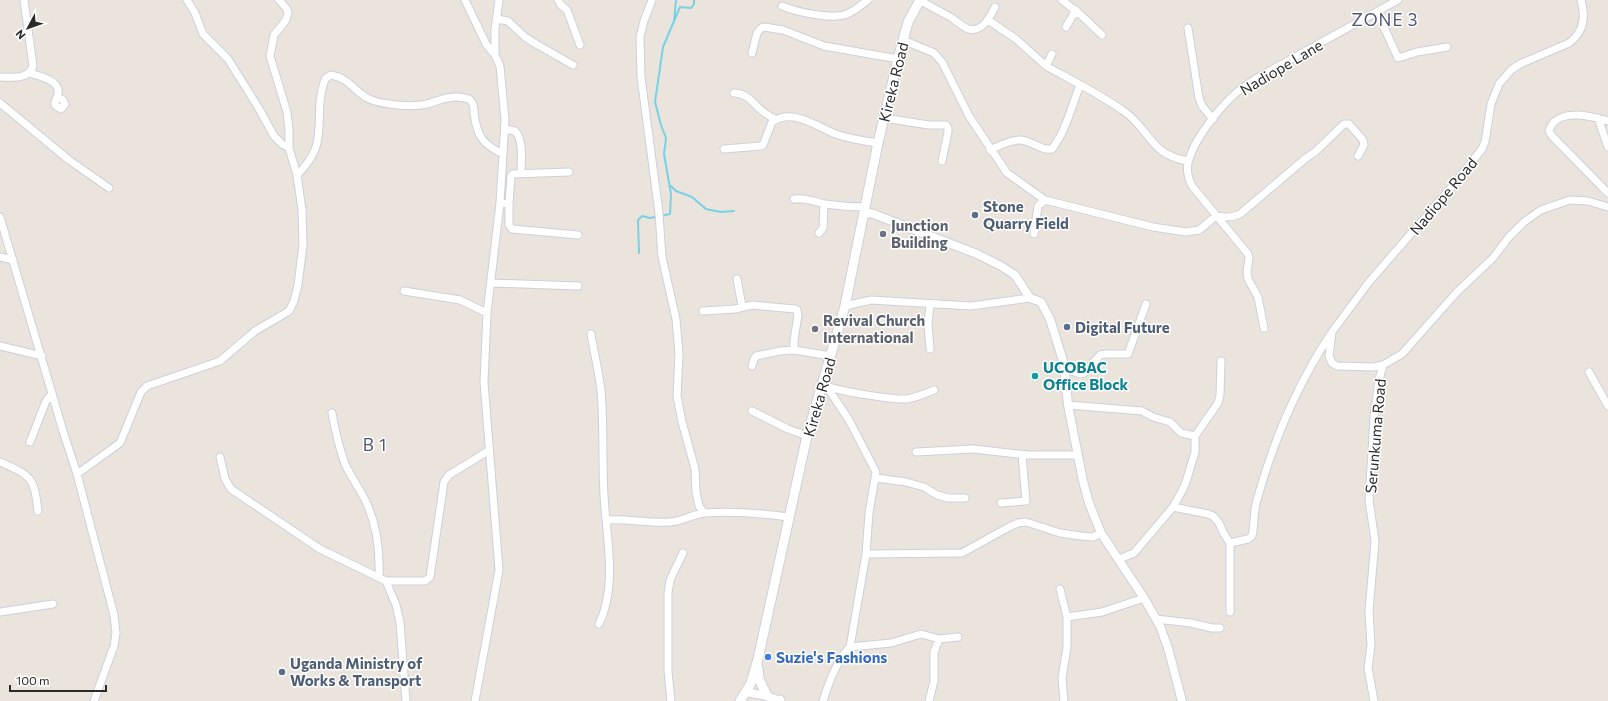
<svg xmlns="http://www.w3.org/2000/svg" width="1608" height="701" viewBox="0 0 1608 701" font-family="Commissioner,sans-serif">
<rect width="100%" height="100%" fill="#ebe4dd"/>
<g fill="none" stroke-linecap="round" stroke-linejoin="round">
<path stroke="#79d1e5" stroke-width="2" d="M674,22L676,0
M671,186L676,191L692,197L706,209L721,212L734,211
M639,253L638,220L642,216L650,218L670,214L671,194L664,154L666,138L661,125L655,102L663,47L680,7L691,8L694,4V0"/>
<defs>
<path id="minor" d="M187,0L195,13L203,34L228,59L258,107L274,136L282,144L289,148
M465,0L486,44L495,55L500,66L505,120L500,203L487,313L484,382L499,570L475,701
M558,0L561,5L567,10L580,45
M652,0L644,21L640,37L641,77L659,213L662,257L676,319L679,354L677,396L682,422L695,469L696,492L699,506L704,513
M919,0C930,6 941,12 952,18C957,22 962,26 968,29C982,33 990,17 995,7
M1062,0L1082,16L1102,35
M782,6C797,12 832,20 847,14C855,11 861,5 868,0
M1377,12L1398,58L1417,52L1447,47
M497,19L508,21L525,37L536,44L573,65
M988,20L1016,39L1046,66
M1066,27L1076,10
M1188,28L1199,98L1202,106L1213,119
M903,40L934,53L942,62L969,116L1007,173L1045,200
M752,53L757,33L761,28L764,27L783,30L824,46L898,59
M1052,54L1046,66C1073,81 1100,94 1125,112C1151,131 1150,155 1188,161
M495,55V29L499,0
M29,73C39,76 60,80 58,93C58,98 54,100 55,105L61,109L65,104L63,100L57,97
M0,77C13,77 28,80 33,66L24,0
M734,93C747,93 753,103 762,111C766,114 771,117 776,120
M0,103L69,160L109,188
M884,118L929,125H946L948,128V132L942,161
M1598,118L1608,147
M1608,121C1591,116 1556,107 1549,131L1552,136L1608,193
M505,129L515,131C524,140 521,160 521,172
M724,149L761,146L763,145L772,122C793,108 815,126 836,134C849,139 864,141 878,143
M990,150C999,146 1012,139 1021,140C1032,141 1041,151 1052,149C1066,131 1072,105 1080,85
M297,175C323,149 318,135 320,102C321,93 322,85 326,78L331,75C348,78 353,89 367,98C376,103 387,104 397,105C407,106 418,106 428,104C442,99 454,94 469,99C474,103 474,107 474,113C477,136 482,144 503,154
M794,199C806,197 814,202 825,204C839,206 852,207 866,207
M500,203L509,204V225L512,229L578,235
M509,204L511,176L513,174L569,172
M0,217L63,431L77,474L114,615L116,633L114,646L94,701
M819,233L823,228L824,204
M1034,234L1038,206L1045,200L1153,227L1186,232L1199,230L1216,216C1225,217 1232,218 1240,214L1306,158L1315,152L1344,124H1349L1363,140L1364,145L1358,156
M0,257L13,260
M737,279L742,306
M491,283L578,286
M404,291L460,300L487,313
M930,305L928,323L930,349
M845,306L871,300L971,306L1030,298
M703,311L735,309L752,305L795,309L797,310L798,315L794,340V350L831,356
M1264,328L1258,297L1248,279L1247,272L1249,258L1248,254L1192,186C1188,178 1186,168 1189,159C1196,137 1219,108 1237,92C1243,87 1250,83 1257,78L1398,0
M591,334C594,353 599,372 601,391C604,425 602,460 604,495C606,536 618,585 599,624
M0,346L42,356
M1383,365L1373,367L1337,366L1332,363L1329,356L1332,332L1369,282L1455,183L1482,149L1485,142L1491,104L1499,84L1511,70L1520,64L1569,43C1584,32 1586,17 1581,0
M752,366L754,359L756,356L780,351L794,350
M1064,368L1080,374L1084,373L1100,355L1106,354H1128L1146,304
M1589,372L1608,406
M826,385C833,391 896,400 907,399C917,397 925,394 934,390
M827,387L849,420L876,472L869,513L866,554L850,647
M1068,405L1142,411L1153,417L1170,422L1181,433L1195,436
M752,411L788,429L807,436
M332,413C335,430 339,447 345,464C351,477 360,489 366,502C377,525 380,551 379,577
M30,442L46,401L52,394
M916,452L973,449L1028,455H1078
M220,457L225,479L231,489L320,549L386,581H425L430,577L444,482L449,475L488,451
M0,462C32,476 34,477 38,511
M77,474L120,443L141,392L147,386L220,361L255,331L289,311L294,301L298,285L303,245L302,210L297,175L289,148V130L287,112L270,56L274,35L286,20L288,13L287,9L279,0
M876,478L906,482L924,487L937,495L948,498H965
M1001,503L1026,501L1022,455
M1173,507L1208,514L1213,516L1219,523L1224,534L1230,543V612
M607,520C628,518 649,524 671,522C682,521 692,515 703,513C731,511 760,513 788,517
M1230,543L1248,539L1252,536C1255,524 1253,512 1257,500C1273,442 1297,385 1330,335
M866,554L962,553L1009,527L1018,523L1026,522L1060,533L1081,536L1093,537L1101,533
M1119,559L1134,553L1173,507L1182,491L1186,482L1195,452V436L1218,403L1220,395L1221,361
M386,581L396,605L400,622L406,701
M1060,589L1067,617V647L1062,678L1064,701
M0,612L53,604
M1067,617L1102,612L1144,598
M1156,619L1191,623L1212,628H1220
M671,701L668,671V593L670,580L683,553
M823,701C828,685 838,658 850,647L891,643L921,634L939,639L958,637
M929,701L934,681V652L939,639
M1374,701L1368,668L1371,645L1369,611L1375,541L1369,500L1374,417L1379,380L1383,365L1402,354L1457,292L1493,258L1508,238L1524,222L1541,210L1570,200L1588,201L1608,207"/>
<path id="tertiary" d="M865,214L871,213L977,254L1001,266L1015,275L1030,298L1041,302L1050,319L1064,364L1068,405L1083,481L1089,503L1101,533L1144,598L1160,626L1168,648L1182,701
M746,692L767,696L780,701"/>
<path id="secondary" d="M758,668L759,679L767,696
M740,701L751,683L758,659L807,436L845,306L878,143L898,59L908,22L920,0
M778,701L780,700"/>
</defs>
<use href="#minor" stroke="#ccd0db" stroke-width="9"/>
<use href="#tertiary" stroke="#ccd0db" stroke-width="10"/>
<use href="#secondary" stroke="#ccd0db" stroke-width="11"/>
<use href="#minor" stroke="#fff" stroke-width="7"/>
<use href="#tertiary" stroke="#fff" stroke-width="8"/>
<use href="#secondary" stroke="#fff" stroke-width="9"/>
</g>
<g fill="#5c6f8a" stroke="#fff" stroke-width="1.5">
<circle cx="975" cy="215" r="4"/>
<circle cx="1067" cy="327" r="4"/>
<circle cx="282" cy="672" r="4"/>
</g>
<g fill="#6b7280" stroke="#fff" stroke-width="1.5">
<circle cx="883" cy="234" r="4"/>
<circle cx="815" cy="329" r="4"/>
</g>
<circle fill="#0f9aa8" stroke="#fff" stroke-width="1.5" cx="1035" cy="376" r="4"/>
<circle fill="#3f7fe0" stroke="#fff" stroke-width="1.5" cx="768" cy="657" r="4"/>
<g text-anchor="middle" dominant-baseline="central" stroke-width="3" stroke-linejoin="round" paint-order="stroke">
<g font-size="15" fill="#2a2a2a" stroke="#fff">
<text transform="translate(1281 67) rotate(-31)">Nadiope Lane</text>
<text transform="translate(893 82) rotate(-76)">Kireka Road</text>
<text transform="translate(1443 196) rotate(-50)">Nadiope Road</text>
<text transform="translate(819 397) rotate(-74)">Kireka Road</text>
<text transform="translate(1375 436) rotate(-85)">Serunkuma Road</text>
</g>
<g font-size="15" font-weight="bold" fill="#4e5e75" stroke="#fff" text-anchor="start">
<text x="983" y="206">Stone<tspan x="983" dy="17">Quarry Field</tspan></text>
<text x="1075" y="327">Digital Future</text>
<text x="290" y="663">Uganda Ministry of<tspan x="290" dy="17">Works &amp; Transport</tspan></text>
</g>
<g font-size="15" font-weight="bold" fill="#5b616d" stroke="#fff" text-anchor="start">
<text x="891" y="225">Junction<tspan x="891" dy="17">Building</tspan></text>
<text x="823" y="320">Revival Church<tspan x="823" dy="17">International</tspan></text>
</g>
<g font-size="15" font-weight="bold" fill="#0d838f" stroke="#fff" text-anchor="start">
<text x="1043" y="367">UCOBAC<tspan x="1043" dy="17">Office Block</tspan></text>
</g>
<g font-size="15" font-weight="bold" fill="#366cbe" stroke="#fff" text-anchor="start">
<text x="776" y="657">Suzie's Fashions</text>
</g>
<g font-size="17" letter-spacing="1" fill="#4e5977" stroke="#fff">
<text x="1385" y="19">ZONE 3</text>
<text x="375" y="444">B 1</text>
</g>
</g>
<g transform="translate(28 28) rotate(229)" stroke="#ffffff" stroke-width="3" paint-order="stroke">
<path d="M0-3L7 15L0 10L-7 15Z" fill="#2a2a2a"/>
<text y="-6" font-size="11" font-weight="bold" text-anchor="middle" fill="#2a2a2a">N</text>
</g>
<path d="M10 685v6h96v-6" fill="none" stroke="#2a2a2a" stroke-width="2"/>
<text x="16" y="685" font-size="12" fill="#2a2a2a" stroke="#ffffff" stroke-width="3" paint-order="stroke">100 m</text>
</svg>
